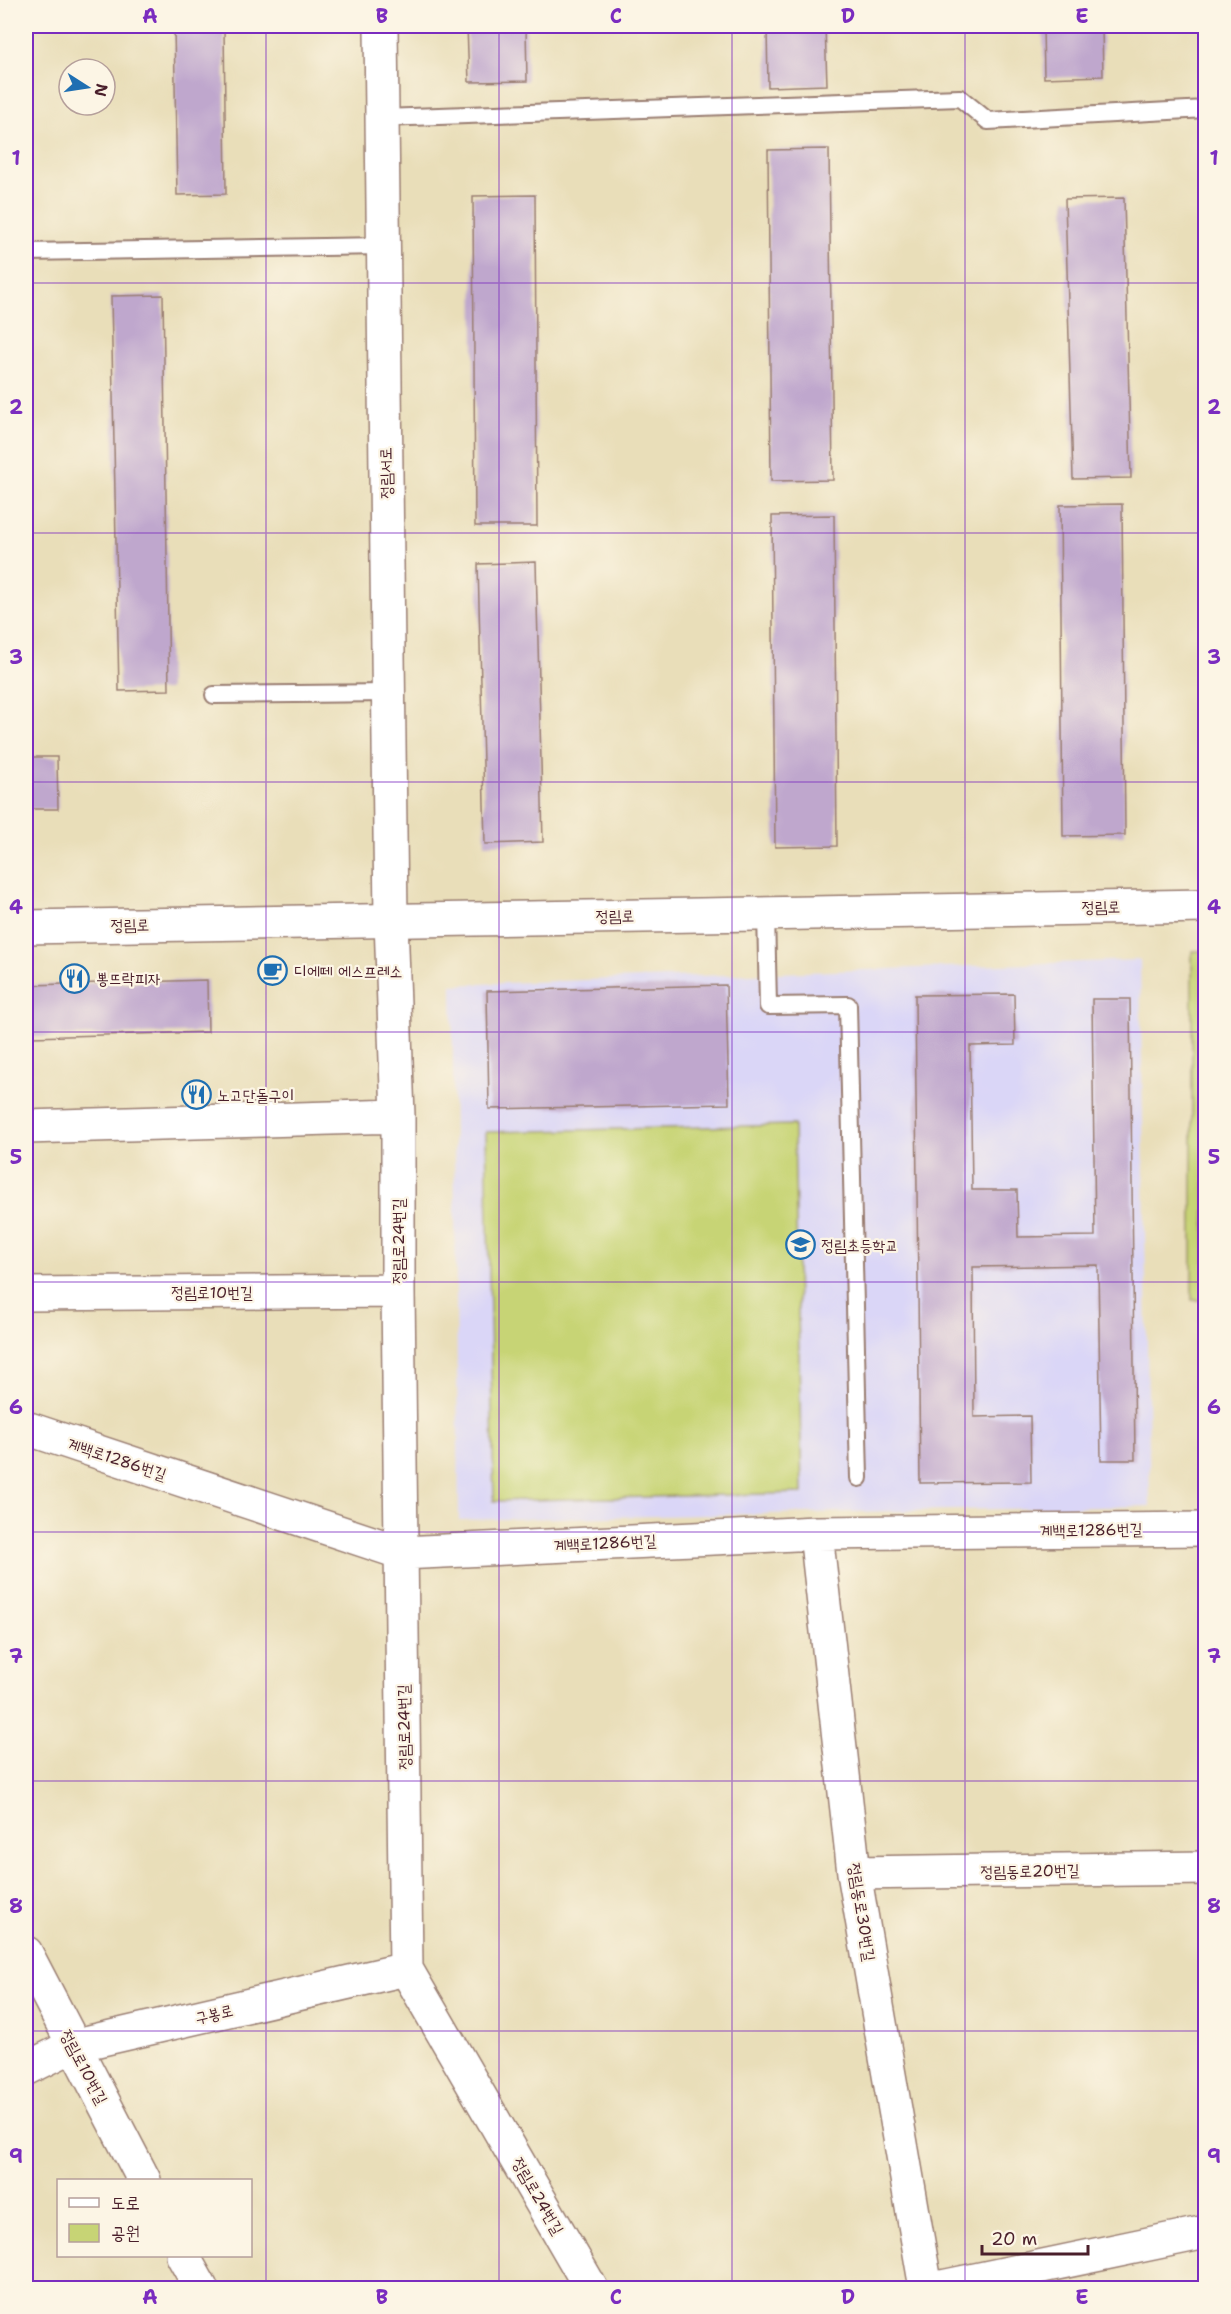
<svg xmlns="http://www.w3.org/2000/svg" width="1231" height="2314" viewBox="0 0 1231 2314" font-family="'Shantell Sans','Poor Story',sans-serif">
<rect width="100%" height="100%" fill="#fcf5e5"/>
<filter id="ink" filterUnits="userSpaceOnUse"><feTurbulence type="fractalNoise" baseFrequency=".0167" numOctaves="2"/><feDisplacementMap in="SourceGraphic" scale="12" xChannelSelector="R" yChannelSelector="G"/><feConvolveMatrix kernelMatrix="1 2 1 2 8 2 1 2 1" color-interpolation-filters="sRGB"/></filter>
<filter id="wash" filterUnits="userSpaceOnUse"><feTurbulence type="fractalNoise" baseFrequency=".008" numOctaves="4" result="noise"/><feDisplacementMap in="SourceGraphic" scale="24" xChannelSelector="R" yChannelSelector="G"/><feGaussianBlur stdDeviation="1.35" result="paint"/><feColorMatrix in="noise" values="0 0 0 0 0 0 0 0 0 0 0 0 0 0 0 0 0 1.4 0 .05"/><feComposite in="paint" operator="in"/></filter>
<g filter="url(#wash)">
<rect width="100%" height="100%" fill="#e9deb9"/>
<path fill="#dad6f7" d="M1140,960L1150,1506L459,1520L452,985Z"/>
<path fill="#c7d475" stroke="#887a50" stroke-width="1.5" d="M1192,951H1206L1205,1300H1192Z
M794,1125L802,1493L494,1501L486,1132Z"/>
<g id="blocks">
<path fill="#bfa7cd" d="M174,26H224L226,194L177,195Z
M467,26H526L527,81L469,82Z
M767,26H825L827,85L768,87Z
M1043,26H1102L1103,76L1044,78Z
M829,149L833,480L771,481L768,150Z
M535,195L537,526H475L473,196Z
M1124,198L1131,478L1073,479L1065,199Z
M163,295L169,690L119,691L111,296Z
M1122,504L1125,835L1063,836L1060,505Z
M834,515L837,846L775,847L772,516Z
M536,562L543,842L485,844L478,564Z
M26,757H57L58,809H26Z
M207,980L208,1032L32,1037L30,985Z
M726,985L729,1104L489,1109L487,991Z
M1014,994L1015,1045L970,1046L972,1190H1017L1018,1237L1095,1236L1092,999H1130L1135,1460H1101L1098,1265L973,1267L974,1417L1030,1416L1031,1482L920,1483L915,995Z"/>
</g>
</g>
<g filter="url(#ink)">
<use href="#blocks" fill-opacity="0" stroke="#9a7e72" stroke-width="1.5"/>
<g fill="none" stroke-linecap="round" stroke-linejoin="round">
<defs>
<path id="service" d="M382,118L960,98L988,121L1206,109
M26,252L384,246
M214,695L389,693
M766,912L768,1006L848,1005L859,1478"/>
<path id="minor" d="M381,26L391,921L398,1116V1291L406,1969L591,2288
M26,1127L398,1116
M26,1294L398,1291
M26,1428L402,1553L816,1533L1206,1529
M816,1533L854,1873L926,2288
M854,1873L1206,1868
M26,1953L144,2180
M26,2069L72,2046L406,1969
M183,2256L201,2288
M937,2288L1206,2232"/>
<path id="secondary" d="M26,927L1206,906"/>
</defs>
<use href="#service" stroke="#9a7e72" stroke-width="20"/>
<use href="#minor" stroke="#9a7e72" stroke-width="36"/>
<use href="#secondary" stroke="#9a7e72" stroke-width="36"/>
<use href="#service" stroke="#fff" stroke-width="16"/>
<use href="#minor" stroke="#fff" stroke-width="33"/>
<use href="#secondary" stroke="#fff" stroke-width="33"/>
</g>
</g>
<path fill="none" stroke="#7b2cbf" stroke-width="1.5" stroke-opacity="0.55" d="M266,26V2288M499,26V2288M732,26V2288M965,26V2288M26,283H1206M26,533H1206M26,782H1206M26,1032H1206M26,1282H1206M26,1532H1206M26,1781H1206M26,2031H1206"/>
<defs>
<symbol id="cafe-ring" viewBox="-11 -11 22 22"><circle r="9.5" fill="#fcf5e5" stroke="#1f6fb2" stroke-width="1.5"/><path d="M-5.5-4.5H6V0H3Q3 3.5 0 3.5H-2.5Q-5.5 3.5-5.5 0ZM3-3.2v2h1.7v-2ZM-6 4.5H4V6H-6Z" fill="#1f6fb2"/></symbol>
<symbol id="restaurant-ring" viewBox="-11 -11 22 22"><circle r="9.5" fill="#fcf5e5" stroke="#1f6fb2" stroke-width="1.5"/><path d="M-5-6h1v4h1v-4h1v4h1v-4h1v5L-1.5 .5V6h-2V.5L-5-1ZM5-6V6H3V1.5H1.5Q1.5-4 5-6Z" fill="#1f6fb2"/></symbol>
<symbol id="school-ring" viewBox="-11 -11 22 22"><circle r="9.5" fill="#fcf5e5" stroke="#1f6fb2" stroke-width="1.5"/><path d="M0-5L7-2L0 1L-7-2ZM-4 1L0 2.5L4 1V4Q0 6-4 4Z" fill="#1f6fb2"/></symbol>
</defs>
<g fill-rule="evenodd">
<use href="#cafe-ring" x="256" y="954" width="33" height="33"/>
<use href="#restaurant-ring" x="58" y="962" width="33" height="33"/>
<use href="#restaurant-ring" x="180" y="1078" width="33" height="33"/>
<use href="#school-ring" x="784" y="1228" width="33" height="33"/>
</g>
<g text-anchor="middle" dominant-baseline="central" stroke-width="4.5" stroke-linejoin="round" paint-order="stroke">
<g font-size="16" fill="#4a1f2b" stroke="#fcf5e5">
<text transform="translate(386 473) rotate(-91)">정림서로</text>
<text transform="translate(1101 907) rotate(-1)">정림로</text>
<text transform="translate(615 916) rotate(-1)">정림로</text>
<text transform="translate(130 925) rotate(-1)">정림로</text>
<text transform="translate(398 1241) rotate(-90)">정림로24번길</text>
<text x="212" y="1292">정림로10번길</text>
<text transform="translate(117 1459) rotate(18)">계백로1286번길</text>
<text transform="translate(1091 1530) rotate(-1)">계백로1286번길</text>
<text transform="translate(605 1543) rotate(-3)">계백로1286번길</text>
<text transform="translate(404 1727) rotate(-91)">정림로24번길</text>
<text transform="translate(1030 1871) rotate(-1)">정림동로20번길</text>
<text transform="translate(862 1912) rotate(81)">정림동로30번길</text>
<text transform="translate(214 2014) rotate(-13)">구봉로</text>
<text transform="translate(84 2067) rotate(62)">정림로10번길</text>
<text transform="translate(538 2196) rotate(60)">정림로24번길</text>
</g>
<g font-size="16" fill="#4a1f2b" stroke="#fcf5e5" text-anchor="start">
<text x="294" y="971">디에떼 에스프레소</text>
<text x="96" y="978">뽕뜨락피자</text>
<text x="217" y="1095">노고단돌구이</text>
<text x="821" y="1245">정림초등학교</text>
</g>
</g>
<rect width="1231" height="2314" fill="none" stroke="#fcf5e5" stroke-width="66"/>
<rect x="57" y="2179" width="195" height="78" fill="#fcf5e5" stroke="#b59f9b" stroke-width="1.5"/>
<rect x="69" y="2198" width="30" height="9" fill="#ffffff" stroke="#b59f9b" stroke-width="1.5"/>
<text x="111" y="2209" font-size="18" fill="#4a1f2b">도로</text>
<rect x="69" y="2224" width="30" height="18" fill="#c7d475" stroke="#b59f9b" stroke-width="1.5"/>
<text x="111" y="2239" font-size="18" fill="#4a1f2b">공원</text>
<g transform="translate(87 87) rotate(102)"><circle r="28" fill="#fcf5e5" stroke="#b59f9b" stroke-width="1.5"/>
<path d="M0-4.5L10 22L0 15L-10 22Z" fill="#1f6fb2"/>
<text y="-9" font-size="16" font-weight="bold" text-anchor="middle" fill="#4a1f2b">N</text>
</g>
<path d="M982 2245v9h106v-9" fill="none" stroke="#4a1f2b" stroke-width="3"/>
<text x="991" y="2245" font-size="18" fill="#4a1f2b" stroke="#fcf5e5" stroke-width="4.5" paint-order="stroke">20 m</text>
<rect x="33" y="33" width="1165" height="2248" fill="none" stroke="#7b2cbf" stroke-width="2"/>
<g font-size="20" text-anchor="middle" font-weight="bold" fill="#7b2cbf">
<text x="150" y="23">A</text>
<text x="382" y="23">B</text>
<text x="616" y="23">C</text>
<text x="848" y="23">D</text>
<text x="1082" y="23">E</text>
<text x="16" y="165">1</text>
<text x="1214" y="165">1</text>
<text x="16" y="414">2</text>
<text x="1214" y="414">2</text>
<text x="16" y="664">3</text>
<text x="1214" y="664">3</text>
<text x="16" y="914">4</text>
<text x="1214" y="914">4</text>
<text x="16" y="1164">5</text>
<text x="1214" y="1164">5</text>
<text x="16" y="1414">6</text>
<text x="1214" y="1414">6</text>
<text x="16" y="1663">7</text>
<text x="1214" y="1663">7</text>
<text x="16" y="1913">8</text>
<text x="1214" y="1913">8</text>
<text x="16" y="2163">9</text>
<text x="1214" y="2163">9</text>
<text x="150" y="2304">A</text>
<text x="382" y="2304">B</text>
<text x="616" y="2304">C</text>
<text x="848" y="2304">D</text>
<text x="1082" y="2304">E</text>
</g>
</svg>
